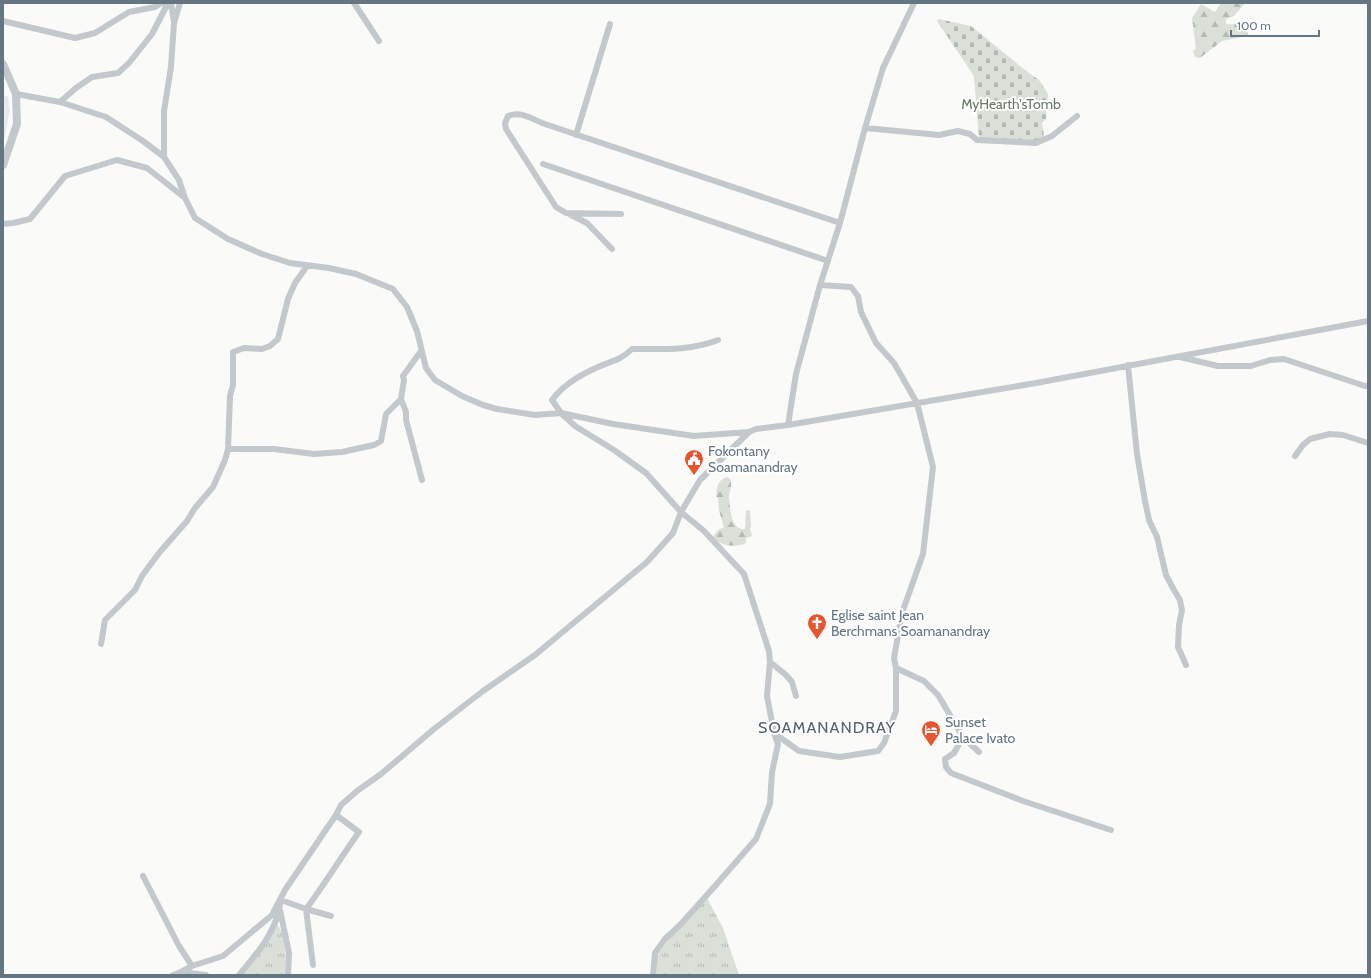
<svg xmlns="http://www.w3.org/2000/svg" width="1371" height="978" viewBox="0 0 1371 978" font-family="Cabin,sans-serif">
<defs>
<pattern id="grass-tufts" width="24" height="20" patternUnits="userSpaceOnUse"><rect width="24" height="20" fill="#dadfd7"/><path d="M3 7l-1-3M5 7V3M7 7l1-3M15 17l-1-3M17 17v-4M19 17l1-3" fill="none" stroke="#b4b9b4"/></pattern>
<pattern id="forest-firs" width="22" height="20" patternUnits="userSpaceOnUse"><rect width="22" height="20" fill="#dadfd7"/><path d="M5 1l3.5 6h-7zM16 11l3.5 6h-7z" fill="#b4b9b4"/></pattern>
<pattern id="cemetery-stones" width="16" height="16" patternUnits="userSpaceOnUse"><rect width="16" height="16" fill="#dadfd7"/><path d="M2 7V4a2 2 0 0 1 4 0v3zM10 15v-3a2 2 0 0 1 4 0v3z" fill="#b4b9b4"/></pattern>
</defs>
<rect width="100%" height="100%" fill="#fafaf8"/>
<path fill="#e8e9e9" d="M3,95L8,97L10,110L3,145Z"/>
<path fill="url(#grass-tufts)" d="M707,898L723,928L739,975H656L657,956L671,936Z
M277,924C287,937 286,959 285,975H241Z"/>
<path fill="url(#forest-firs)" d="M1221,3H1245L1234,16L1226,19V24C1238,25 1242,22 1248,34L1242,37L1222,41L1200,58L1195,57L1193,51L1196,48L1192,18L1201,4L1215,12Z
M727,477L730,479C733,486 729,491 729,498C730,508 731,531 745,529L746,510L750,511L751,524L750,529L752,535L750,537L746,538V543C736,548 720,546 713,537C716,532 719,528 724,528L719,510L718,498L716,497C717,488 717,480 727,477Z"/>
<path fill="url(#cemetery-stones)" d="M939,19L971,26L1025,70L1039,80L1048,94L1046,119L1042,123L1044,136L1036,141L979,138L974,76L937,21Z"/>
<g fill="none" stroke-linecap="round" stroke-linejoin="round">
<path stroke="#c3c8cc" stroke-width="6" d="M171,3L174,22
M354,3L379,41
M3,21L75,38L95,33L129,12L155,7L162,3
M16,94L60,102L106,117L143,141L164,157L179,180L185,198L195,218L228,239L262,254L290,263L329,268L356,274L393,289L407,307L417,331L426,368L435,380L462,396L483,405L497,409L535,415L561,413L613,424L694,436L749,432L756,429L788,425L1036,383L1368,321
M60,102L76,88L92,77L118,73L129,63L152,34L168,3
M865,128L939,135L958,131L970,134L977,140L1036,143L1052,136L1077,116
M576,135L610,24
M164,157V111L171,67L174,23L180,3
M543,164L828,261
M569,214L587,223L612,249
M621,214L566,213L556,207L506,129L505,123L508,116C521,111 530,118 542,123L840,223
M3,224L13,223L30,219L65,176L117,160L147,168L185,198
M421,351L403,376L404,380L401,399L406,412V420L422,480
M1180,357L1218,366H1251L1270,360L1284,359L1365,386H1368
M1128,365L1137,454L1145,501L1149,520L1157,537L1166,575L1174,590L1180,600L1182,610L1179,625L1178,647L1186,665
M788,425L796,374L820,285L840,223L865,128L883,68L914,3
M228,449H274L314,454L342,452L374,445L381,441L386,414L401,399
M1295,456L1303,445L1310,439L1330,434L1343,435L1368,443
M101,644L105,620L135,590L142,576L159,553L187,521L195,508L213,487L225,460L228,449L230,396L233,385V352L244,348L262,349L270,346L278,339L288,299L295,283L307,266
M770,662L786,675L792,682L796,696
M896,668L924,681L938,695L963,737L979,752
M774,733L799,751L840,757L878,751L884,743L896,711V668L894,658L902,613L923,554L933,467L917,403L894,363L876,343L861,312L858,296L851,287L820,285
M963,737L954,753L945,759L946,767L951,773L1023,801L1111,830
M143,876L179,946L192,966
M281,900L306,909C325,884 341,857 359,832L336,815
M280,910L289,953L288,975
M313,965L306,909L331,916
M181,972L192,966L223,956L272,915L285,890L336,815L341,805L357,791L381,774L434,729L483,691L535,655L647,562L673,533L681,512L646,473L614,450L575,426L561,413L552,400C563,385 582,374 598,367C612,361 621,360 632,349C661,349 690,351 718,340
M173,975L181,972L206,975
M239,975C256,955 276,932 280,905
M653,975L655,953L665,939L680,925L715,886L756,839L770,804L772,772L778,744L774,733L767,696L770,662L769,651L744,574L704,531L681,512L700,480L749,432"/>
<path stroke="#c3c8cc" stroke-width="8" d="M3,64L16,94L17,124L3,165"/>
</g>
<defs>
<symbol id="civic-pin" viewBox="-11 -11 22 30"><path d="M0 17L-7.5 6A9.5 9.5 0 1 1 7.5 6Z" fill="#e4572e" stroke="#fff"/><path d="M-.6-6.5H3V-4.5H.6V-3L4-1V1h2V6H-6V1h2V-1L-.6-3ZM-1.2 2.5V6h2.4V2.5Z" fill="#fff"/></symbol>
<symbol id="church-pin" viewBox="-11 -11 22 30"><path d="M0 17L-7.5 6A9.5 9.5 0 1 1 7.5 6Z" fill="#e4572e" stroke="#fff"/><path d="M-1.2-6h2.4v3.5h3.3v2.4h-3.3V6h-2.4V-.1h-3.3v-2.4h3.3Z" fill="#fff"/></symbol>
<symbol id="hotel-pin" viewBox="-11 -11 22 30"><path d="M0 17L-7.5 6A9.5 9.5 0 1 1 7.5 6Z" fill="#e4572e" stroke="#fff"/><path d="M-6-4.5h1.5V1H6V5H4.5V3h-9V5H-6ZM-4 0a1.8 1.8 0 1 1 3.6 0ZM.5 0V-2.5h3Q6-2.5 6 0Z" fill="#fff"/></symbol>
</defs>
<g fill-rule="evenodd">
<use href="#civic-pin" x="683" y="448" width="22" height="30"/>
<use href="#church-pin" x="806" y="612" width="22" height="30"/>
<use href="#hotel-pin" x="920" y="719" width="22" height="30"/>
</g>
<g text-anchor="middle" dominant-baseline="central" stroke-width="4" stroke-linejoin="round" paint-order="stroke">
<g font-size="14" fill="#687a64" stroke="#fff">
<text x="1011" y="104">MyHearth'sTomb</text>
</g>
<g font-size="14" fill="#657683" stroke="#fff" text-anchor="start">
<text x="708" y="451">Fokontany<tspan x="708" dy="16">Soamanandray</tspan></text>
<text x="831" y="615">Eglise saint Jean<tspan x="831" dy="16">Berchmans Soamanandray</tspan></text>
<text x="945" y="722">Sunset<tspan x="945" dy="16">Palace Ivato</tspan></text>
</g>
<g font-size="16" letter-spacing="1" fill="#57646e" stroke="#fff">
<text x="827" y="727">SOAMANANDRAY</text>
</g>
</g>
<rect width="1371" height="978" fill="none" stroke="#657683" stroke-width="8"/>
<path d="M1231 30v6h88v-6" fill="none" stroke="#657683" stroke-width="2"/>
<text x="1237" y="30" font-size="12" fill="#657683" stroke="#ffffff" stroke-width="3" paint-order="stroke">100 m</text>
</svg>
